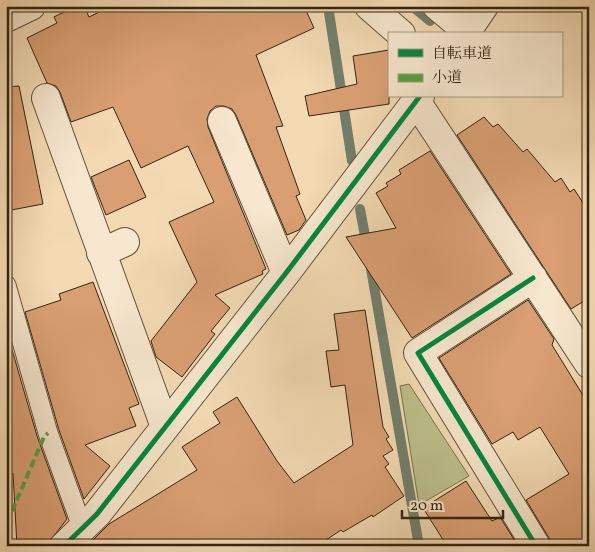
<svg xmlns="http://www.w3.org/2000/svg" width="595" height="552" viewBox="0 0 595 552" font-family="Vollkorn,'Noto Serif JP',serif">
<rect width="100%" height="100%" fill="#f3dab3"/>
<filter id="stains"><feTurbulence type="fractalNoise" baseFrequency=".004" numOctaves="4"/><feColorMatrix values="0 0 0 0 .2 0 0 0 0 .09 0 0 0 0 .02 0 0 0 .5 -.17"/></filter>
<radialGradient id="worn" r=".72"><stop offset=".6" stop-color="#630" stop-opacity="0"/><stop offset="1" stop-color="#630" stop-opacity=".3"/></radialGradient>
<path fill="#bdbf8b" stroke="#78724e" d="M409,384L469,476L419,505L400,386Z"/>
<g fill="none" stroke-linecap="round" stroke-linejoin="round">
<path stroke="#727f6c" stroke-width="10" d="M328,6L352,161
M412,6L430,21
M360,209L367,247
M370,263L419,546"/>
</g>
<path fill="#d99f73" stroke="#322412" d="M76,6H84L89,17L112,6H304L314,28L256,55L283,126L276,127L300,194L296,196L306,220L299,230L287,235L236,115L232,109L224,106H216L210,111L207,119L208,127L266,269L262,271L263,274L215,295L230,308L211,331L215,334L182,377L156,357L151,341L197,282L169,222L214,202L188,146L141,168L113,107L71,122L60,92L56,86L47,83L27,38L57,23L54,17Z
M389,50V104L309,116L305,96L357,84L353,56Z
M19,86L43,204L6,211V87Z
M484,117L493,127L498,124L523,152L527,149L555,182L561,178L570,192L574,189L589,212V298L571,309L457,135Z
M430,151L511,274L412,338L346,237L396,228L376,193L388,186L386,183L401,174L399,170Z
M129,160L146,197L106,215L91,177Z
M93,282L139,404L129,408L136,426L85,445L110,466L84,499L59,430L25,312L61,300L59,294Z
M528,300L554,339L552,345L589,405V546H552L549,538L526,500L569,474L540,427L518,440L513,432L492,444L439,358Z
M365,310L383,427L389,437L386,439L393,450L383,456L389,464L385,467L404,496L373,517L372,515L343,532L341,530L317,546H87L109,524L197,470L182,447L220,423L213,412L237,397L277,461L294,483L353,445L345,385L331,387L326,351L339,350L334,314Z
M6,329L37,436L67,519L46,546H17L13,473L6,477Z
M466,481L492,521L500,517L518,546H447L423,508Z"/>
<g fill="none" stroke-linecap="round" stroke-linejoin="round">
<defs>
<path id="lane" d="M6,285L48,433L82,527L80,537"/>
<path id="street" d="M369,6L401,34
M437,6L467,31
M6,18L31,6
M465,34L484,6
M46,98L165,427
M416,101L589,364
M222,121L286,273
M101,253L125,242
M533,278L418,353L536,546
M64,546L97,514L286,273L420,96"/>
</defs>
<use href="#lane" stroke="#62523a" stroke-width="21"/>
<use href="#street" stroke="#62523a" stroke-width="30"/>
<use href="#lane" stroke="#f7e7ce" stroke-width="19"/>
<use href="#street" stroke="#f7e7ce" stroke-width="28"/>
<path stroke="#52a33f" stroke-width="4" stroke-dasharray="8 4" stroke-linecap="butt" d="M7,546L6,525L44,437L48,433"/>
<defs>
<path id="cycleway" d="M533,278L418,353L536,546
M64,546L97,514L286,273L420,96"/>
</defs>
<use href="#cycleway" stroke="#f7e7ce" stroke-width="8"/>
<use href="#cycleway" stroke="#00873e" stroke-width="5"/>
</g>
<rect width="595" height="552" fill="none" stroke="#f3dab3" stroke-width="25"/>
<rect x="8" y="8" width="580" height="537" fill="none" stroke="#322412" stroke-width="2.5"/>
<rect x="12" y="12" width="570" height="527" fill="none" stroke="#322412"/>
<rect x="388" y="32" width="175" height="65" fill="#f7e7ce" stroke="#a89983"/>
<rect x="398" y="49" width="25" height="8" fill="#00873e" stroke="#a89983"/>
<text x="432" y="58" font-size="15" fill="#322412">自転車道</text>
<rect x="398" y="74" width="25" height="8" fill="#52a33f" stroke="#a89983"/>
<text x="432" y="82" font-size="15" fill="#322412">小道</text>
<path d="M402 510v8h101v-8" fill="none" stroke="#322412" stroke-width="2.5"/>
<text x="410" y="510" font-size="15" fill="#322412" stroke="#f7e7ce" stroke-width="4" paint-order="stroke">20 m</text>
<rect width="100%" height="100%" filter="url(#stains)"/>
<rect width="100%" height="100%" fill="url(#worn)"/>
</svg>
